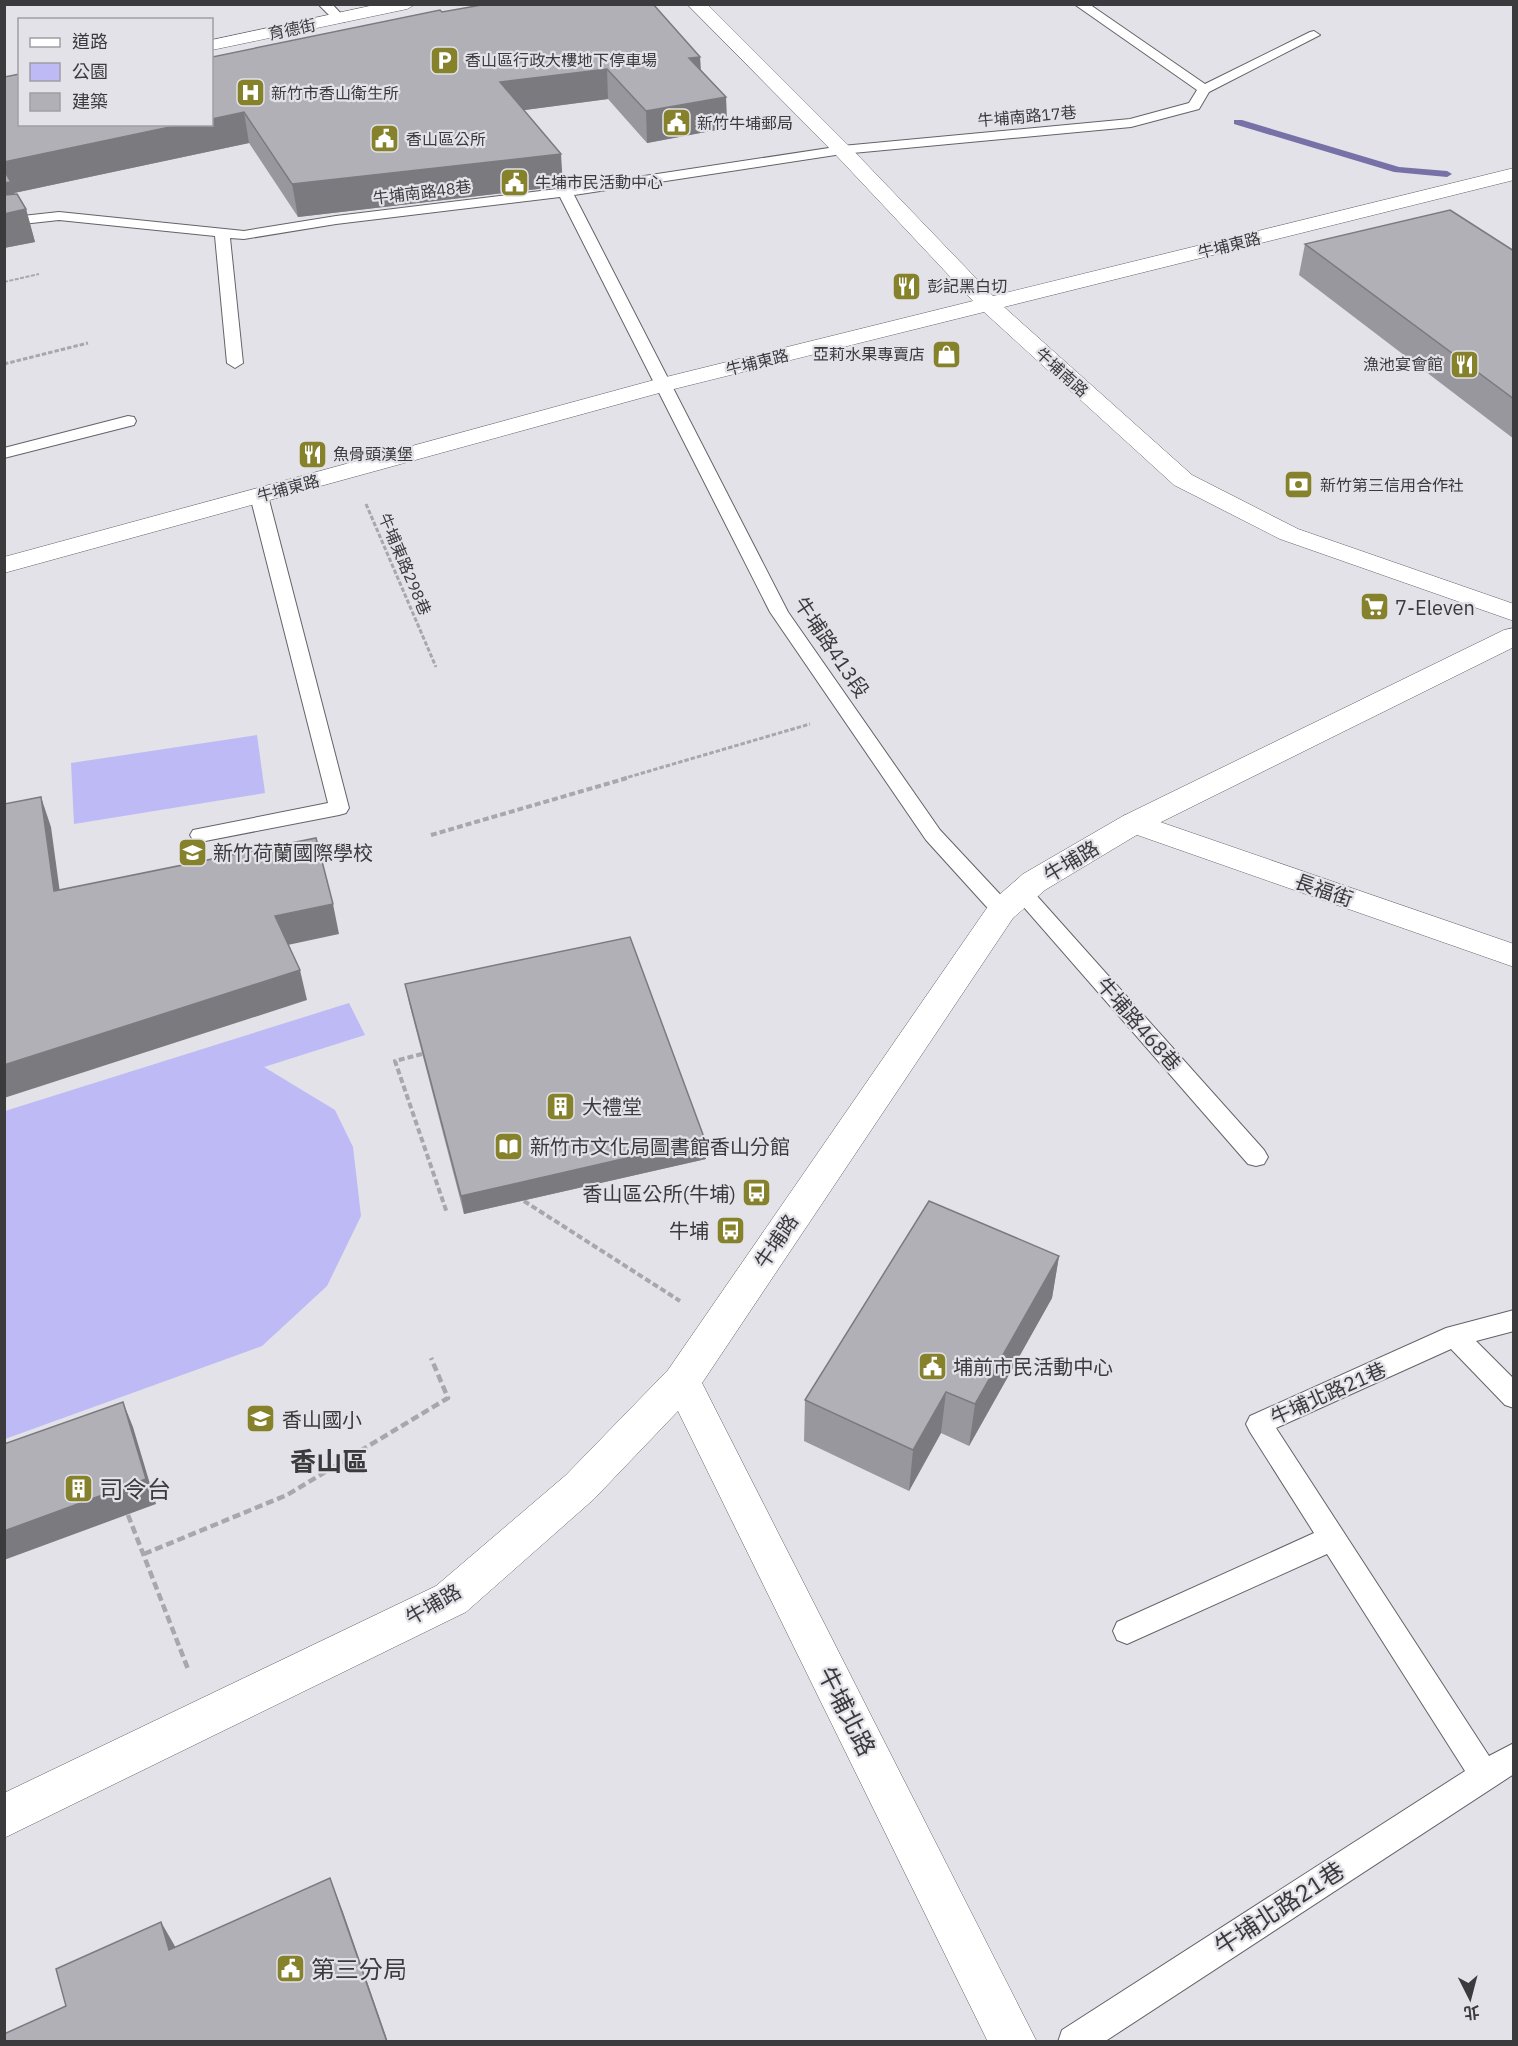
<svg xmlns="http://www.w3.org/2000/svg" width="1518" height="2046" viewBox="0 0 1518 2046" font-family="'IBM Plex Sans','Noto Sans TC',sans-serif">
<rect width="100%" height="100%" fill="#e2e2e8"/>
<path fill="#bdbaf6" d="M257,735L265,793L74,824L71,763Z
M349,1003L365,1035L264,1067L335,1110L353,1147L361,1216L327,1286L262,1346L5,1439V1111Z"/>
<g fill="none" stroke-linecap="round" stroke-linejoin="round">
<path fill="#7671a7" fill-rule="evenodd" d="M1234,120H1242L1399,167L1447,171L1452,174L1447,177L1394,172L1234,124Z"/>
<defs>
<path id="service" d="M318,4H332L346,19L344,22H336Z
M1074,4H1089L1205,84L1310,32L1314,31L1320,35L1209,92L1199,109L1131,127L842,154L574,195L788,612L940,830L1010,905L1013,910L1010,915L1002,917L994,915L926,840L770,612L560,197L336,224L244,239L230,238L243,363L235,368L227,363L215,236L59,220L4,226V218L59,212L244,231L336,216L565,188L842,146L1130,119L1189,103L1197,90Z
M128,416L134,417L136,421L134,425L4,458V448Z
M259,491L265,492L268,496L349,808L346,813L339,815L200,842L193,840L190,835L193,830L328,803L250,496L253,492Z
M1022,885L1029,887L1264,1150L1268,1157L1264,1164L1256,1166L1248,1164L1015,897L1011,892L1015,887Z
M1514,1310V1331L1476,1341L1514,1379V1408L1505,1405L1451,1349L1276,1428L1489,1756L1514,1743V1774L1104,2042H1058L1062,2030L1465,1771L1327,1554L1127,1644L1117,1640L1113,1631L1117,1622L1314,1533L1250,1432L1246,1424L1250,1416L1446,1328Z"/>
<path id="minor" d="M379,4H416L407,9L212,50V40Z
M1134,813L1514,944V967L1123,830L1119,823L1123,816Z"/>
<path id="tertiary" d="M687,4H707L849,146L993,296L1514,168V180L1004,307L1192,475L1298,529L1514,604V621L1280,539L1174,485L984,312L670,390L4,573V557L654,380L973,301L835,154Z
M1514,628V647L1145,830L1045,890L1013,918L702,1383L1037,2042H988L678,1411L594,1499L466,1612L4,1838V1793L436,1586L566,1475L668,1370L991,902L1023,874L1123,816L1504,630Z"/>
</defs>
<use href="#service" stroke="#636368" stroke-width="2"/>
<use href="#minor" stroke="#636368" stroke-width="1"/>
<use href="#tertiary" stroke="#636368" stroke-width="1"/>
<path stroke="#a7a7ac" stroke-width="2" stroke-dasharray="4 1.5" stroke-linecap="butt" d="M4,282L39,274"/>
<path stroke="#a7a7ac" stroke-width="3" stroke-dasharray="4.5 2" stroke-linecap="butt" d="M4,364L88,343
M366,504L436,667
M622,779L810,724"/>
<path stroke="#a7a7ac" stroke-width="4" stroke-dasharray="6 3" stroke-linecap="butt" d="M431,835L627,778
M422,1054L395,1061L447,1213
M524,1201L680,1301"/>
<path stroke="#a7a7ac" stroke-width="4.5" stroke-dasharray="8 4" stroke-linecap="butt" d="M128,1515L188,1669
M144,1554L287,1495L448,1398L431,1358"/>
<use href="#service" fill="#fff" fill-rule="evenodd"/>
<use href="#minor" fill="#fff" fill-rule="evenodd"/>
<use href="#tertiary" fill="#fff" fill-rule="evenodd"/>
</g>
<path fill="#97979d" d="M442,12L700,57L701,70L726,97L727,128L647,143L608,99L524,110L563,186L298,217L249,143L14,193L26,209L35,242L4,248L20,124Z
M1305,244L1514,251V439L1299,275Z
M405,984L705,1140L706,1159L464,1214L409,1003Z
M1059,1256L1052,1298L969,1446L941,1433L909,1491L804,1441L805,1400Z"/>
<path fill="#7b7b7f" d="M700,57L701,88L689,58Z
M607,69L608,99L503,113L500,82Z
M726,97L727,128L647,143L646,111Z
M244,112L249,143L14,193L26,209L35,242L4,248V162L184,124H212V119Z
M561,154L563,186L298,217L292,184Z
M41,797L51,827L64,922L54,891Z
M333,904L339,934L283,946L275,916Z
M300,970L307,1000L4,1098V1065Z
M705,1140L706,1159L464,1214L461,1196Z
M1059,1256L1052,1298L969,1446L975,1404Z
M946,1392L941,1433L909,1491L913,1450Z
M123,1402L133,1427L156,1504L4,1560V1531Z
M330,1878L343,1912L388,2042H387Z
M161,1922L180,1955L169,1950Z"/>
<path fill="#b0b0b6" stroke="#7b7b7f" stroke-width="1.5" d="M487,4H653L700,57L689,58L726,97L646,111L607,69L500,82L561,154L292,184L244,112L212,119V57L440,10L442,12Z
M20,74V124H184L4,162V77Z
M4,170L11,182L4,183Z
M17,194L26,209L4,214V195Z
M1450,210L1514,251V399L1305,244Z
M41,797L54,891L316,838L333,904L275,916L300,970L4,1065V804Z
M630,937L705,1140L461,1196L405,984Z
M929,1201L1059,1256L975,1404L946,1392L913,1450L805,1400Z
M123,1402L146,1479L4,1531V1444Z
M330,1878L387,2042H4V2034L66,2006L56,1969L161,1922L169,1950Z"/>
<defs>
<symbol id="parking-square" viewBox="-11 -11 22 22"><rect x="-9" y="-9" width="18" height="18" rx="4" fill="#86822b" stroke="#e2e2e8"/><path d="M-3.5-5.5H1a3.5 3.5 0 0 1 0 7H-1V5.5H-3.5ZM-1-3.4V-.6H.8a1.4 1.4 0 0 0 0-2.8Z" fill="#fff"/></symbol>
<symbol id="hospital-square" viewBox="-11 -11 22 22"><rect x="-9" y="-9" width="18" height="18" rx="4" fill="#86822b" stroke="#e2e2e8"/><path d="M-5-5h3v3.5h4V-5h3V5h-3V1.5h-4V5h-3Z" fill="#fff"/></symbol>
<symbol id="civic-square" viewBox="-11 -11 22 22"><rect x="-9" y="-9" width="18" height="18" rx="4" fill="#86822b" stroke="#e2e2e8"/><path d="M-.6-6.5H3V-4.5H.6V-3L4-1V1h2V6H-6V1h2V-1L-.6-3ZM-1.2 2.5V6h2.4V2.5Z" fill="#fff"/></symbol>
<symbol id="restaurant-square" viewBox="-11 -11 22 22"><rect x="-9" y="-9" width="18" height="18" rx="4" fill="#86822b" stroke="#e2e2e8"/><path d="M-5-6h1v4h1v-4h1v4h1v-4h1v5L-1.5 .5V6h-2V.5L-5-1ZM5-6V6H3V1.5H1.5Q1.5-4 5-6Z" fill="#fff"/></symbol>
<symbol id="shop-square" viewBox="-11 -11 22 22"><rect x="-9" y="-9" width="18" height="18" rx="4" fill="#86822b" stroke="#e2e2e8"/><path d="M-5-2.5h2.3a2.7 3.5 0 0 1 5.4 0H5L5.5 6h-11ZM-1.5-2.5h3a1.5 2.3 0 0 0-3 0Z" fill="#fff"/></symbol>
<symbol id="bank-square" viewBox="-11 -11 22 22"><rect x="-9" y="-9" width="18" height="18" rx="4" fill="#86822b" stroke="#e2e2e8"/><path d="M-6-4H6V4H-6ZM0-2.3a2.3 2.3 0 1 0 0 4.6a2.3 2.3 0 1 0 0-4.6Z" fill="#fff"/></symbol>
<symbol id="supermarket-square" viewBox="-11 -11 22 22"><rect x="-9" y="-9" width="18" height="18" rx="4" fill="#86822b" stroke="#e2e2e8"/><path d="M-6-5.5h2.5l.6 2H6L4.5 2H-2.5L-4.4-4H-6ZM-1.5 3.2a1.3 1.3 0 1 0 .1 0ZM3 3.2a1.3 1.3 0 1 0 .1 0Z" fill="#fff"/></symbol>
<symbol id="school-square" viewBox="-11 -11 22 22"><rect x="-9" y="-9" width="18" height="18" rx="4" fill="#86822b" stroke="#e2e2e8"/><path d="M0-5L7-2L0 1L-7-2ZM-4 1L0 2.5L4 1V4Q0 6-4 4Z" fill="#fff"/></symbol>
<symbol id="building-square" viewBox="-11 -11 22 22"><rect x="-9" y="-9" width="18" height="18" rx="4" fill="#86822b" stroke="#e2e2e8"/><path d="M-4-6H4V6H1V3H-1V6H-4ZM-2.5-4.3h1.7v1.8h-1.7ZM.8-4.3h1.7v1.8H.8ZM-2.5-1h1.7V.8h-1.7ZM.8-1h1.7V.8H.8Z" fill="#fff"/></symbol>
<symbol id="library-square" viewBox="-11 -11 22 22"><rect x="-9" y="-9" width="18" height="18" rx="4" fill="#86822b" stroke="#e2e2e8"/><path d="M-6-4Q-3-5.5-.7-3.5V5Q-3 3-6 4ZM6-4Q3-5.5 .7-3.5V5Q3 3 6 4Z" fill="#fff"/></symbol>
<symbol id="bus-square" viewBox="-11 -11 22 22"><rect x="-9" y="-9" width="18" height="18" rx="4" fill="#86822b" stroke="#e2e2e8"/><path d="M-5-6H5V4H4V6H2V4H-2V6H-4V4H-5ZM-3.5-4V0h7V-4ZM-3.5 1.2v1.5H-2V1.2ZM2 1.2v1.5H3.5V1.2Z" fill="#fff"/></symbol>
</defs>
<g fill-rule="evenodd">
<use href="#parking-square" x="428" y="44" width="33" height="33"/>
<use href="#hospital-square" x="234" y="76" width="33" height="33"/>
<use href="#civic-square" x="660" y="106" width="33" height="33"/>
<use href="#civic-square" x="368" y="122" width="33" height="33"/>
<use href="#civic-square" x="498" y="166" width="33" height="33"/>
<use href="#restaurant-square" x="890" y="270" width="33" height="33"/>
<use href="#shop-square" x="930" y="338" width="33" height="33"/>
<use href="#restaurant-square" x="1448" y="348" width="33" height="33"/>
<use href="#restaurant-square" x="296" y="438" width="33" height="33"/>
<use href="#bank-square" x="1282" y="468" width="33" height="33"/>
<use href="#supermarket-square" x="1358" y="590" width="33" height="33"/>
<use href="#school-square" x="176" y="836" width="33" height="33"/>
<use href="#building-square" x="544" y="1090" width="33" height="33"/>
<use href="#library-square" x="492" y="1130" width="33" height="33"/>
<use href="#bus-square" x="740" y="1176" width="33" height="33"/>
<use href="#bus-square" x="714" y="1214" width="33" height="33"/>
<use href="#civic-square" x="916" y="1350" width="33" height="33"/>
<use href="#school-square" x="244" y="1402" width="33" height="33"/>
<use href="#building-square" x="62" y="1472" width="33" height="33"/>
<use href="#civic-square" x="274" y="1952" width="33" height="33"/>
</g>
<g text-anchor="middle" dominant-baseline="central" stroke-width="4.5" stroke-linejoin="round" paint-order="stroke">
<g font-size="16" fill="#3b3b3d" stroke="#e2e2e8">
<text transform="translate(292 29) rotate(-12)">育德街</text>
<text transform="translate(1027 116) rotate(-5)">牛埔南路17巷</text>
<text transform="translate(422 192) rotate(-7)">牛埔南路48巷</text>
<text transform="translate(1229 245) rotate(-14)">牛埔東路</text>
<text transform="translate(757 362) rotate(-14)">牛埔東路</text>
<text transform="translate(1062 372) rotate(42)">牛埔南路</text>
<text transform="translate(288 488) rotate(-15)">牛埔東路</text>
<text transform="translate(405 564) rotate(67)">牛埔東路298巷</text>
</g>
<g font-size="16" fill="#3b3b3d" stroke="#e2e2e8" text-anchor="start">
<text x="465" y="60">香山區行政大樓地下停車場</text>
<text x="271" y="93">新竹市香山衛生所</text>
<text x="697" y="123">新竹牛埔郵局</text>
<text x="406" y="139">香山區公所</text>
<text x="535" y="182">牛埔市民活動中心</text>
<text x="927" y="286">彭記黑白切</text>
<text x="925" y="354" text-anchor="end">亞莉水果專賣店</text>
<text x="1443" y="364" text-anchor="end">漁池宴會館</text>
<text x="333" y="454">魚骨頭漢堡</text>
<text x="1320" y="485">新竹第三信用合作社</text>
</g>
<g font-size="20" fill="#3b3b3d" stroke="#e2e2e8" text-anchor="start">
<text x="1395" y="607">7-Eleven</text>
<text x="213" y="852">新竹荷蘭國際學校</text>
<text x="582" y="1106">大禮堂</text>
<text x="530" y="1146">新竹市文化局圖書館香山分館</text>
<text x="736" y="1193" text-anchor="end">香山區公所(牛埔)</text>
<text x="709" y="1230" text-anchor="end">牛埔</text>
<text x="953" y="1366">埔前市民活動中心</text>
<text x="282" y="1419">香山國小</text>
</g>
<g font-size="20" fill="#3b3b3d" stroke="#e2e2e8">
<text transform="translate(832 647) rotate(56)">牛埔路413段</text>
<text transform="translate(1071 861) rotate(-31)">牛埔路</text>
<text transform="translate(1324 890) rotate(19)">長福街</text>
<text transform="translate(1139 1024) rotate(49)">牛埔路468巷</text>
<text transform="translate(776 1241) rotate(-56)">牛埔路</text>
<text transform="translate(1328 1393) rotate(-24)">牛埔北路21巷</text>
<text transform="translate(433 1604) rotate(-30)">牛埔路</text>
</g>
<g font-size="24" fill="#3b3b3d" stroke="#e2e2e8" text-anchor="start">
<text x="99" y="1489">司令台</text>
<text x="311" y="1969">第三分局</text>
</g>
<g font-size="24" fill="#3b3b3d" stroke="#e2e2e8">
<text transform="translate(847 1711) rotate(63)">牛埔北路</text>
<text transform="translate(1279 1908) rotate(-33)">牛埔北路21巷</text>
</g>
<g font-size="26" font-weight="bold" fill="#3b3b3d" stroke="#e2e2e8">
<text x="329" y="1461">香山區</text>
</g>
</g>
<rect width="1518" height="2046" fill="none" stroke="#3b3b3d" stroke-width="12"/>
<rect x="18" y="18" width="195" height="108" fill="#e2e2e8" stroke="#9f9fa4" stroke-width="1.5"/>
<rect x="30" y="38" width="30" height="9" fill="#ffffff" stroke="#9f9fa4" stroke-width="1.5"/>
<text x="72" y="48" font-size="18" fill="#3b3b3d">道路</text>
<rect x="30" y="63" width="30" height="18" fill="#bdbaf6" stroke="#9f9fa4" stroke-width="1.5"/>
<text x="72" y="78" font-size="18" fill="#3b3b3d">公園</text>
<rect x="30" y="93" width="30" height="18" fill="#b0b0b6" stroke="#9f9fa4" stroke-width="1.5"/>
<text x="72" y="108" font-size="18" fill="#3b3b3d">建築</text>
<g transform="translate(1470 1998) rotate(174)" stroke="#e2e2e8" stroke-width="4.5" paint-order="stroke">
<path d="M0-4.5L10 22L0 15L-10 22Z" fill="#3b3b3d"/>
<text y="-9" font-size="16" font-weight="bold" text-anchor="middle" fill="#3b3b3d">北</text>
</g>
</svg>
